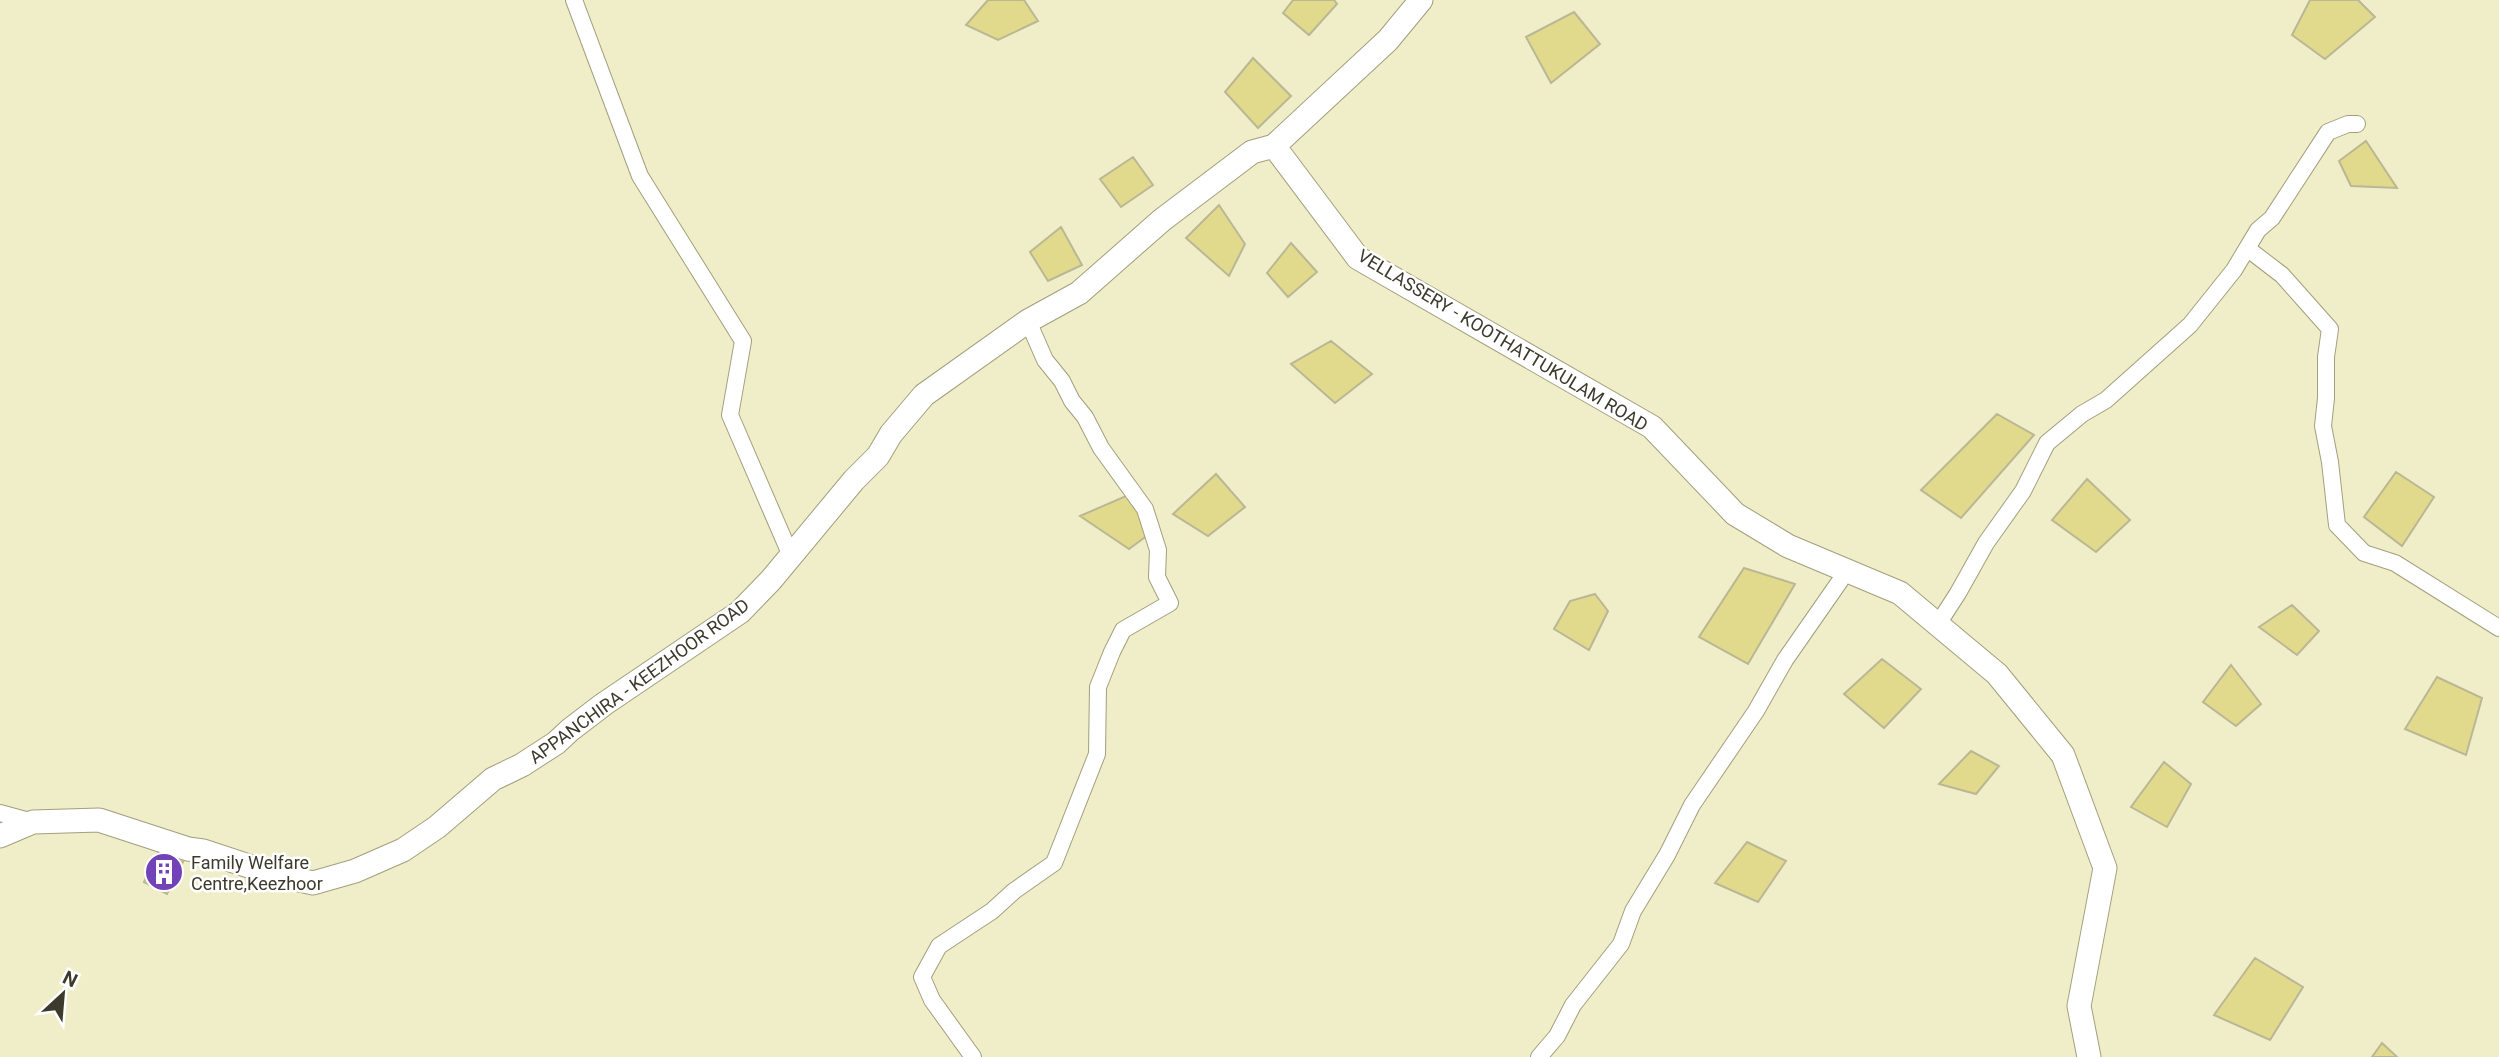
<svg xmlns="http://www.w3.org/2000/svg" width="2499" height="1057" viewBox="0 0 2499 1057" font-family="Roboto,sans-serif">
<rect width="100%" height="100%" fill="#f0edc9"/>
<path fill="#e1d98c" stroke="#bab794" stroke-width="2" d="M988,0H1024L1038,21L998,40L966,25Z
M1293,0H1334L1337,4L1309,35L1283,13Z
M2310,0H2358L2375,17L2325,59L2292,35Z
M1574,12L1600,44L1551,83L1526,37Z
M1253,58L1291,96L1258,128L1225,92Z
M2366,141L2397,188L2351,186L2339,161Z
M1133,157L1153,185L1121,207L1100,179Z
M1219,205L1245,244L1229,276L1186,238Z
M1061,227L1082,265L1048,281L1030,252Z
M1291,243L1317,272L1288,297L1267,273Z
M1331,341L1372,374L1335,403L1291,364Z
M1997,414L2034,435L1961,518L1921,490Z
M2396,472L2434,497L2402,546L2364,517Z
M1216,474L1245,507L1208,536L1173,514Z
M2087,479L2130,520L2096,552L2052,520Z
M1133,493L1152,532L1129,549L1080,516Z
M1744,568L1795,584L1748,664L1699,637Z
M1595,594L1608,611L1589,650L1554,629L1570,601Z
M2292,605L2319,631L2297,655L2259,627Z
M1882,659L1921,689L1884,728L1844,694Z
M2231,665L2261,704L2236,726L2203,702Z
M2437,677L2482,698L2466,755L2405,729Z
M1971,751L1999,766L1976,794L1939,784Z
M2164,762L2191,784L2167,827L2131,807Z
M1747,842L1786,861L1758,902L1715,883Z
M159,851L183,862L167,894L144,882Z
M2255,958L2303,987L2270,1040L2214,1015Z
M2382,1043L2397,1057H2372Z"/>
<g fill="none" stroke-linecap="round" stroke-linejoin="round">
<defs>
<path id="street" d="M574,0L640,176L743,341L730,415L791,556
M2248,249L2282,275L2330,329L2326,357V398L2323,426L2330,462L2337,525L2364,553L2395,563L2499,628
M1938,624L1958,593L1986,543L2023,491L2047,443L2082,414L2106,400L2190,325L2234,270L2258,230L2272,218L2328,132L2348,124H2357
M0,813L33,822
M973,1057L932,1000L922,977L939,946L992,911L1014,891L1054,863L1097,754L1098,687L1112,652L1123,630L1170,603L1157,577L1158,550L1145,509L1101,448L1085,417L1072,401L1062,381L1045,360L1028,321
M1539,1057L1557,1036L1573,1005L1621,944L1633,911L1667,855L1692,805L1756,711L1785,660L1840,581L1846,570"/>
<path id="secondary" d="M1274,146L1358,258L1652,427L1735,514L1788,546L1900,593L1997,674L2063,755L2105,868L2079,1006L2089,1057
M0,836L33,822L99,820L188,849L203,851L273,874L313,883L355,871L403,850L437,827L493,779L522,765L556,743L570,730L604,704L740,612L771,580L854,480L878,456L891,434L924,395L1028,321L1079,293L1162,220L1252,152L1274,146L1388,40L1421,0"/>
</defs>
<use href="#street" stroke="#a29f7d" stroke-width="18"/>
<use href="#secondary" stroke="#a29f7d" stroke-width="25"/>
<use href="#street" stroke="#fff" stroke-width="16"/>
<use href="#secondary" stroke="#fff" stroke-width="23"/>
</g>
<defs>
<symbol id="building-disc" viewBox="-11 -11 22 22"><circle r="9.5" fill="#7341b8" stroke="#fff"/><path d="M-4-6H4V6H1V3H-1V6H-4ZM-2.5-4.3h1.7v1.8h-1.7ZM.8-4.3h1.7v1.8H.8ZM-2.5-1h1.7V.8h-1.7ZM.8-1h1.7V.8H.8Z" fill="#fff"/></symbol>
</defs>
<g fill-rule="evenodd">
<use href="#building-disc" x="142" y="850" width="44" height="44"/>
</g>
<g text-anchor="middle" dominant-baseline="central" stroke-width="5" stroke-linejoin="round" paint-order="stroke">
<g font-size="18" fill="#3c3a2c" stroke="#fff">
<text transform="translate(1503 340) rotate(31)">VELLASSERY - KOOTHATTUKULAM ROAD</text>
<text transform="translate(639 681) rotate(-36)">APPANCHIRA - KEEZHOOR ROAD</text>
</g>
<g font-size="18" fill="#3c3a2c" stroke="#fff" text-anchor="start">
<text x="191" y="862">Family Welfare<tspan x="191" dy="21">Centre,Keezhoor</tspan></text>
</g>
</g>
<g transform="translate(63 994) rotate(26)" stroke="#ffffff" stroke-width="5" paint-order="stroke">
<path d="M0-5L12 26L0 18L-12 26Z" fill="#3c3a2c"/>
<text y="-10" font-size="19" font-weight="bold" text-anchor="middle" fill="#3c3a2c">N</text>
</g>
</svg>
